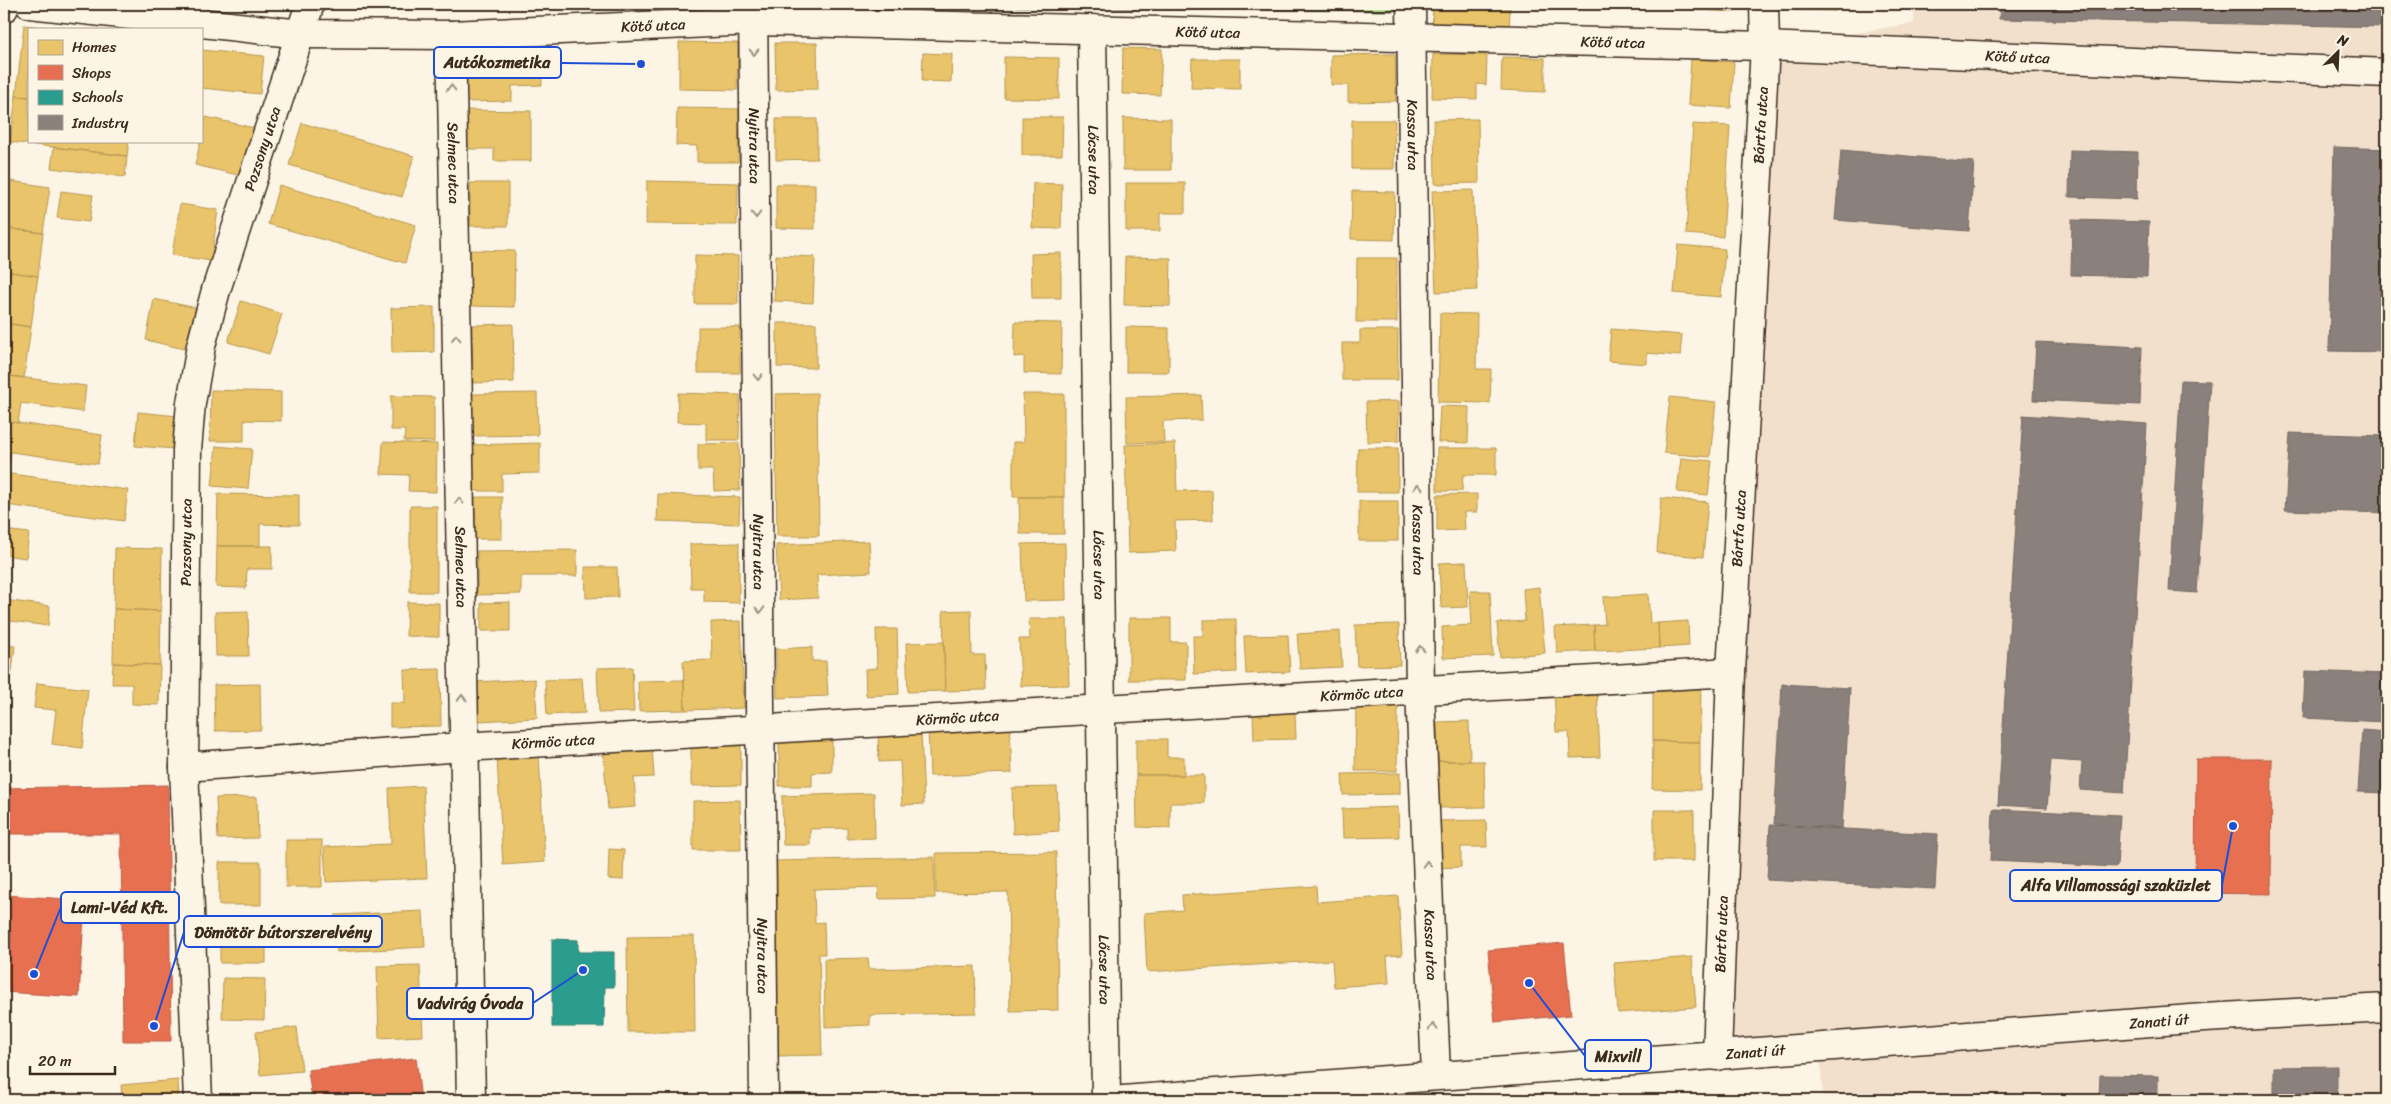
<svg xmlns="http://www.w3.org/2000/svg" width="2391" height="1104" viewBox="0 0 2391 1104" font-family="Sriracha,sans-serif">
<rect width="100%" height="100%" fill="#fcf5e5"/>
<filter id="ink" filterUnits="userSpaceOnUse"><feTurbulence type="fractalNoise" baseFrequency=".02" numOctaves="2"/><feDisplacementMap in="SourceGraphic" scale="10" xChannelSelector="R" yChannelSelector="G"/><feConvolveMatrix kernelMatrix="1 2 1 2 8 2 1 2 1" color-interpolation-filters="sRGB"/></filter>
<g filter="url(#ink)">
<path fill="#f3e0cc" d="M1914,4H2387V1100H1823L1820,1055L1726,1060L1769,48L1914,23Z
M1398,1095V1100H1343Z"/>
<path fill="#bce29c" stroke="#7c865d" d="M775,4H1393V11Z"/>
<path fill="#e9c46a" stroke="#b59653" d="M1433,4H1496V7H1510L1509,36L1432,33Z
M1696,4H1734V12L1696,10Z
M1793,4H1836V11L1792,10Z
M24,25L58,29H29V97L16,96Z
M679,42L738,43L737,90L679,89Z
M775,43H817L818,89L776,90Z
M1123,48L1162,49L1160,95L1122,94Z
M201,50L264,56L260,94L201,88Z
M541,52L542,85L512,86V101L465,102L464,53Z
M923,53L952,54L951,82L922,81Z
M1395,54L1396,101L1348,102V85H1331V55Z
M1433,54L1487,55L1486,85L1477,84V99L1432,98Z
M1004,57L1059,58V99L1004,98Z
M1502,57L1545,58V92L1501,90Z
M1192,59H1240V89L1191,88Z
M1691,59L1734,62L1731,108L1688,105Z
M16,96L29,97V141H129L127,156L10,142Z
M677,108L739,109L738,162H697V146L676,145Z
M463,110L531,111V161H494V149H463Z
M206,117L254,128L242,176L195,165Z
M1022,117H1063L1062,155H1022Z
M1123,118L1171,119V170H1123Z
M776,119H817V159L776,160Z
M1478,119L1479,183L1435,184L1434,120Z
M1352,120H1395L1394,169H1352Z
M302,123L414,156L402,197L289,165Z
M1693,124L1730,126L1723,237L1686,234Z
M54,147L127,156L125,177L51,168Z
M4,180L50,187L43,233L4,228Z
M647,181L738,183L737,225L646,224Z
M470,183H508V226H470Z
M1033,183L1062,184L1061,229L1032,228Z
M1126,183H1185V213H1160V231H1126Z
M776,184H815V229L776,228Z
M279,185L416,225L405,263L268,224Z
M1473,190L1477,290L1436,292L1432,191Z
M61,191L93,195L89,222L57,218Z
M1352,191L1395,192L1394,240L1351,239Z
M180,204L218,210L211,261L172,255Z
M4,228L43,233L38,276L4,271Z
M1678,245L1725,249L1721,297L1674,293Z
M470,250L515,251L514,307L469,306Z
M1061,253V298H1032L1031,254Z
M695,255L738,256V304H695Z
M776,255L815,257L813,303L774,301Z
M1125,257L1171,258L1170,306L1124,305Z
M1357,258H1397V322H1356Z
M4,271L38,276L31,327L4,323Z
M154,299L197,308L188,350L146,340Z
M241,301L282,314L269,354L228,342Z
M434,307V352L392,353L391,308Z
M1440,313L1477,314L1476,369H1491L1490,403L1438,402Z
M1015,322L1062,323L1061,374L1024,373V356L1014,357Z
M4,323L31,327L24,378L4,375Z
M777,323H816V368L777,367Z
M513,324L514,382L473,383L472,325Z
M698,327H740V373H698Z
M1126,327L1169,328V372H1126Z
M1611,329L1682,335L1680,356L1647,353V364L1608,361Z
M1360,330H1398V380H1342V343H1360Z
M4,375L86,386L83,412L21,403L18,423L4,421Z
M211,390L281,392V421L244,420V441H210Z
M537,393L538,435L473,436L472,394Z
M678,393L740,395L739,440H706V423L677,422Z
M817,393L819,536H777L775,394Z
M1023,394H1064V497H1013V442H1024Z
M1201,395L1202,420L1163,421L1164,442L1127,443L1126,397Z
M391,396L434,397V442L404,441L405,430H391Z
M1670,397L1716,402L1710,457L1664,453Z
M1399,401V441L1367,442L1366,402Z
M1440,406L1469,407L1468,443L1438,442Z
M138,412L178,416L175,449L135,446Z
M4,421L102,435L98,464L11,452L8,473H4Z
M383,442L437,444L436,492L408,491L409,475L381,474Z
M540,443V473L502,474V491H474L473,445Z
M739,443L740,490L714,491L713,470H698V444Z
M1175,443L1177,491L1212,490L1213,520L1175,521L1176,551L1128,553L1125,445Z
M216,446L252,449L248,489L212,486Z
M1358,448H1398V492H1357Z
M1437,448H1496V475H1463L1462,491H1437Z
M1681,458L1712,461L1708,495L1677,492Z
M4,473L128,490L124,521L6,505L4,521Z
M218,494L299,495V525L260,524V546H217Z
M658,494L740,497L739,524L657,521Z
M1477,494V512H1464L1465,530L1437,531V495Z
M475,497H502V539H475Z
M1019,497H1064V534H1020Z
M1661,498L1708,502L1703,557L1657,553Z
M1359,501H1398V541H1359Z
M410,506H437V592H410Z
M4,530L29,533L26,558L4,555Z
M869,541L871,572L817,575L818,598L779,600L776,545Z
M739,543V603L704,602V588H691L690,544Z
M1065,543L1066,600L1024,601L1022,544Z
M217,546H272V569H247L246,588L216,587Z
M115,548L162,549L161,611L114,609Z
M577,550V576H521V594L477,595V551Z
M1466,562L1468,607L1441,608L1439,563Z
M585,567H617L618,597L586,598Z
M1539,587L1545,653L1500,657L1497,623L1525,621L1523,589Z
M1470,591H1490L1493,656L1443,658L1442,627L1472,625Z
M1648,594L1650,623H1658L1659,648L1595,651L1594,625L1605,624L1603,597Z
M4,600L50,606L48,626L4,620Z
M407,602L439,603V637L406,636Z
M510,602V631H481V603Z
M114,609L161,611L160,665L113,663Z
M971,610L972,655H985L986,690L945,691L943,611Z
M248,611L249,656H216L215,612Z
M1129,618H1171V642H1186V680H1129Z
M1029,619H1067L1069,685L1021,686L1019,639H1030Z
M1236,619L1237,672L1194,674L1193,636H1203V620Z
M741,621L744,708L685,710L683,661L712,660L711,622Z
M1688,621L1689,646L1659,648L1658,623Z
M1399,624L1400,665L1357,666L1355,625Z
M1594,625L1595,651L1557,653L1555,627Z
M876,629H897L899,694L866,696L865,669L877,668Z
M1340,631L1342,667L1300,669L1297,634Z
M1288,635L1290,672L1246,674L1244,636Z
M944,642L945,691L908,692L906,643Z
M4,645L15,646L12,672L4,671Z
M812,647V661H826L828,696L777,698L776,649Z
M113,663L160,665L159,705L132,704V684H112Z
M632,667L634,712L599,713L597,668Z
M440,669L441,726L390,727V703H405L404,670Z
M582,678L585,713L547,715L545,680Z
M535,679L537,718L478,721L475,682Z
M684,680L685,710L639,711L638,681Z
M37,683L88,689L82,748L52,744L56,710L34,708Z
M260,684L261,730L215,731L214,685Z
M1653,688L1701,689L1700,742L1653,741Z
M1597,689L1600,757L1570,758L1569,732H1556L1554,690Z
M1356,704H1398L1397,771H1355Z
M1295,713L1296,739L1254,740L1253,714Z
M1469,721L1470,761H1438L1437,722Z
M1010,726L1012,773L930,776L928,729Z
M921,733L924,804L902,805L900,761L879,762L878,734Z
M1136,739H1167V757H1184V775H1136Z
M779,741H832V772L812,773V786H779Z
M1653,741L1700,742V790L1652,789Z
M691,742H741V785L691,786Z
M652,746L654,777L634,778L636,807L608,809L603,750Z
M539,756L545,862L503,865L497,758Z
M1438,761H1484L1485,807L1439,808Z
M1400,773V794L1343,795L1342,774Z
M1136,775H1204V803H1170V828L1137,827Z
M423,786L427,878L326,882L324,847L391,844L389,788Z
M1057,787L1059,831L1013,834L1012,788Z
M874,793L875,838L847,839V828L810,829V845H783L782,796Z
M257,797L258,838L218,839L216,798Z
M740,800L741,850H693V801Z
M1398,807L1399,837L1343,838L1342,809Z
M1654,810H1694V861H1654Z
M1486,820L1487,847H1461V867L1436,868L1435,821Z
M286,840H322V887H286Z
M609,849L624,850L623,880L608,879Z
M1056,852L1058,1010L1010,1011L1008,892L936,893V853Z
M934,857L935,898L879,899L878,887L814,889L815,923L824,922L825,954H819L822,1055L778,1056L773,861Z
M219,862H261V905H219Z
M1316,886L1317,902L1398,896L1402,955L1387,956L1389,983L1334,987L1332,960L1147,972L1144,913L1183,910L1182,895Z
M423,911L425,947L337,952L335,915Z
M220,920H254V934H266V963H220Z
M694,936L695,1032H628L627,937Z
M1692,957L1696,1007L1618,1013L1614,963Z
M868,958L869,969L975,966L976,1013L870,1015V1025L825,1027L824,959Z
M420,965L423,1036L379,1038L377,966Z
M223,978L265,979L264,1020L222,1019Z
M297,1027L302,1071L260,1075L256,1032Z
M178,1080L179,1100H122L121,1085Z
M286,1094L287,1100H241Z"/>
<path fill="#e76f51" stroke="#b35a42" d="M2196,759H2272L2271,894L2195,893Z
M168,785L171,1041H123L121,834H4V788Z
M4,895L85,900L79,997L4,992Z
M1564,943L1571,1015L1495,1022L1488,950Z
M416,1058L421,1100H312L308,1070Z"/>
<path fill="#2a9d8f" stroke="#2f7a6d" d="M552,939L578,940V952H614V987H605L604,1027H552Z"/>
<path fill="#8a817c" stroke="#726760" d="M2000,4H2387V27L1999,19Z
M2334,147L2387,149V352L2329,351Z
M1841,150L1974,162L1969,231L1835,220Z
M2070,150L2138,152L2137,199L2069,197Z
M2072,220L2149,222L2147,277L2071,275Z
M2036,342L2142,347L2140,405L2033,400Z
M2181,380L2210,381L2197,593L2169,591Z
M2023,415L2147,424L2124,793L2080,790L2082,762L2051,760L2047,808L1998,805Z
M2290,433L2387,436V513L2285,510Z
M2305,671L2387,674L2386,722L2303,718Z
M1782,684L1850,688L1842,828L1774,824Z
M2362,730L2387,732V793L2358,792Z
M1993,809L2120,815L2117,867L1991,861Z
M1770,825L1938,834L1935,889L1767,880Z
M2337,1066V1100H2274V1067Z
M2100,1075L2158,1076V1100H2099Z"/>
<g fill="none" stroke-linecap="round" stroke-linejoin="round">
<defs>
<g id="minor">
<path id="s1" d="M30,4L301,34L451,35L753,21L1765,46L2387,73"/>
<path id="s2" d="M753,4L764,1100"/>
<path id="s3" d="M1411,4L1420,690L1436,1075"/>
<path d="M4,8V4"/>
<path id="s4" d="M1092,29L1106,1100"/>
<path id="s5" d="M451,35L471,1100"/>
<path id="s6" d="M184,767L463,747L1731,672"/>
<path id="s7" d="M1717,1056L1731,672L1765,46L1764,4"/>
<path id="s8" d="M198,1100L184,767L187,450L191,403L201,346L216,290L310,4"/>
<path id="s9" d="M1123,1100L2204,1018L2387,1008"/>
</g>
</defs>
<use href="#minor" stroke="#3b2a1e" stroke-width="31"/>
<use href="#minor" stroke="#fcf5e5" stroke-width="28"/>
</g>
<defs><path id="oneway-chevron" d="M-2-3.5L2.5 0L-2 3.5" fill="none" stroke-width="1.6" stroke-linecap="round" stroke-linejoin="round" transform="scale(1.25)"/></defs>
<g stroke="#9c9082">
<use href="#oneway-chevron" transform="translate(754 52) rotate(89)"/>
<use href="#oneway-chevron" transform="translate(451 88) rotate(-91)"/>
<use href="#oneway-chevron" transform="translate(756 215) rotate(89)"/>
<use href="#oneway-chevron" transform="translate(456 338) rotate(-91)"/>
<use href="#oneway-chevron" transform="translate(758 377) rotate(89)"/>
<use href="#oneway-chevron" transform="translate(1418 487) rotate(-91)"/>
<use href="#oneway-chevron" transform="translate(459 501) rotate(-91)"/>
<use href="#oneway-chevron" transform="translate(760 610) rotate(89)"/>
<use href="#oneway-chevron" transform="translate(1420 649) rotate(-91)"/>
<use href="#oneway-chevron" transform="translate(462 698) rotate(-91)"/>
<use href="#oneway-chevron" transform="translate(1427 864) rotate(-92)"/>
<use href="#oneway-chevron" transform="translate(1433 1027) rotate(-92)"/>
</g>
</g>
<g text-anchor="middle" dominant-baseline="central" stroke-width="5" stroke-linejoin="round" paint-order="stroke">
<g font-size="15" fill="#3b2a1e" stroke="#fcf5e5">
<text stroke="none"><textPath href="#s1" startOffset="625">Kötő utca</textPath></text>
<text stroke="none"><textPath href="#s1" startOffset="1180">Kötő utca</textPath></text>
<text stroke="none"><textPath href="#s1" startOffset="1585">Kötő utca</textPath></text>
<text stroke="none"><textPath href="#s1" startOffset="1990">Kötő utca</textPath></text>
<text stroke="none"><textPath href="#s7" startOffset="932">Bártfa utca</textPath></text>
<text stroke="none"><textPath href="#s3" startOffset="131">Kassa utca</textPath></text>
<text stroke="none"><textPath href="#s2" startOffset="142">Nyitra utca</textPath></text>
<text stroke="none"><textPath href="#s8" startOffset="962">Pozsony utca</textPath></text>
<text stroke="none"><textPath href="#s4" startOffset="131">Lőcse utca</textPath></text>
<text stroke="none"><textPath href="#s5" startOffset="128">Selmec utca</textPath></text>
<text stroke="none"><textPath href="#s7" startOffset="528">Bártfa utca</textPath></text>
<text stroke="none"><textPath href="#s3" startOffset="536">Kassa utca</textPath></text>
<text stroke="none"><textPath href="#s8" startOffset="558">Pozsony utca</textPath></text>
<text stroke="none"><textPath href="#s2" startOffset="548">Nyitra utca</textPath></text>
<text stroke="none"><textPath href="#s4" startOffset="536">Lőcse utca</textPath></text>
<text stroke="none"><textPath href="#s5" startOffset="532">Selmec utca</textPath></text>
<text stroke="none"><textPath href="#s6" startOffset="1180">Körmöc utca</textPath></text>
<text stroke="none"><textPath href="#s6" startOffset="775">Körmöc utca</textPath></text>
<text stroke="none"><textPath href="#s6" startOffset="370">Körmöc utca</textPath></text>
<text stroke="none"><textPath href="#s7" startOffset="122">Bártfa utca</textPath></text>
<text stroke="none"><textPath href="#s3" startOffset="941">Kassa utca</textPath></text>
<text stroke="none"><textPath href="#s2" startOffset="952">Nyitra utca</textPath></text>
<text stroke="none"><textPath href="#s4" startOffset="941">Lőcse utca</textPath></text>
<text stroke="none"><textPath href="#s9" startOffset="1039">Zanati út</textPath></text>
<text stroke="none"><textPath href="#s9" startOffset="634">Zanati út</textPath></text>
</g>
</g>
<path fill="none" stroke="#1d4ed8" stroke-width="2" d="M641 64L561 63M2233 826L2222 885M34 974L61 907M154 1026L184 932M583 970L533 1003M1529 983L1585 1056"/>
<g fill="#1d4ed8" stroke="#fcf5e5" stroke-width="2">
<circle cx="641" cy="64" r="5"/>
<circle cx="2233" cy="826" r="5"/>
<circle cx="34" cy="974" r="5"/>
<circle cx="154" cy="1026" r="5"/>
<circle cx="583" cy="970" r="5"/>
<circle cx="1529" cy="983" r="5"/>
</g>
<g fill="#fcf5e5" stroke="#1d4ed8" stroke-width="2">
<rect x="434" y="47" width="127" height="31" rx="5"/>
<rect x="2010" y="870" width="212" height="31" rx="5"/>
<rect x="61" y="892" width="118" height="31" rx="5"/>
<rect x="184" y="916" width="198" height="31" rx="5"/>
<rect x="407" y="988" width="126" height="31" rx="5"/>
<rect x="1585" y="1040" width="66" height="31" rx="5"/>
</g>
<g font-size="16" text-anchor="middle" font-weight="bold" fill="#3b2a1e">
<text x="497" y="68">Autókozmetika</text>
<text x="2116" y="891">Alfa Villamossági szaküzlet</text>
<text x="120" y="913">Lami-Véd Kft.</text>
<text x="283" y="938">Dömötör bútorszerelvény</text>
<text x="470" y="1009">Vadvirág Óvoda</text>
<text x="1618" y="1062">Mixvill</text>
</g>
<rect width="2391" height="1104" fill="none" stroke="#fcf5e5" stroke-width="20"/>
<rect x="10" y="10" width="2371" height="1084" fill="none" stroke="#3b2a1e" stroke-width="2" filter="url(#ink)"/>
<rect x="28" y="28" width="175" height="115" fill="#fcf5e5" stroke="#afa495"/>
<rect x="38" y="40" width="25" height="15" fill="#e9c46a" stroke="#afa495"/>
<text x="72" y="52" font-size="15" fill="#3b2a1e">Homes</text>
<rect x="38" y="65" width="25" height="15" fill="#e76f51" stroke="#afa495"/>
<text x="72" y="78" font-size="15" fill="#3b2a1e">Shops</text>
<rect x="38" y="90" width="25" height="15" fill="#2a9d8f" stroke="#afa495"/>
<text x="72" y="102" font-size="15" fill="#3b2a1e">Schools</text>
<rect x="38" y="115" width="25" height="15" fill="#8a817c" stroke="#afa495"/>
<text x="72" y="128" font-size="15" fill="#3b2a1e">Industry</text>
<g transform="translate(2338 52) rotate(24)" stroke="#fcf5e5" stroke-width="4" paint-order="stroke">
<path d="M0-4L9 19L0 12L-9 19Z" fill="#3b2a1e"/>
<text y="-8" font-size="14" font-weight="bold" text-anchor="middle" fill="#3b2a1e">N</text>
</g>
<path d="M30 1066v8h85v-8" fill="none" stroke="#3b2a1e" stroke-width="2.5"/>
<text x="38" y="1066" font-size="15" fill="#3b2a1e" stroke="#fcf5e5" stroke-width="4" paint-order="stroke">20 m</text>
</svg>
